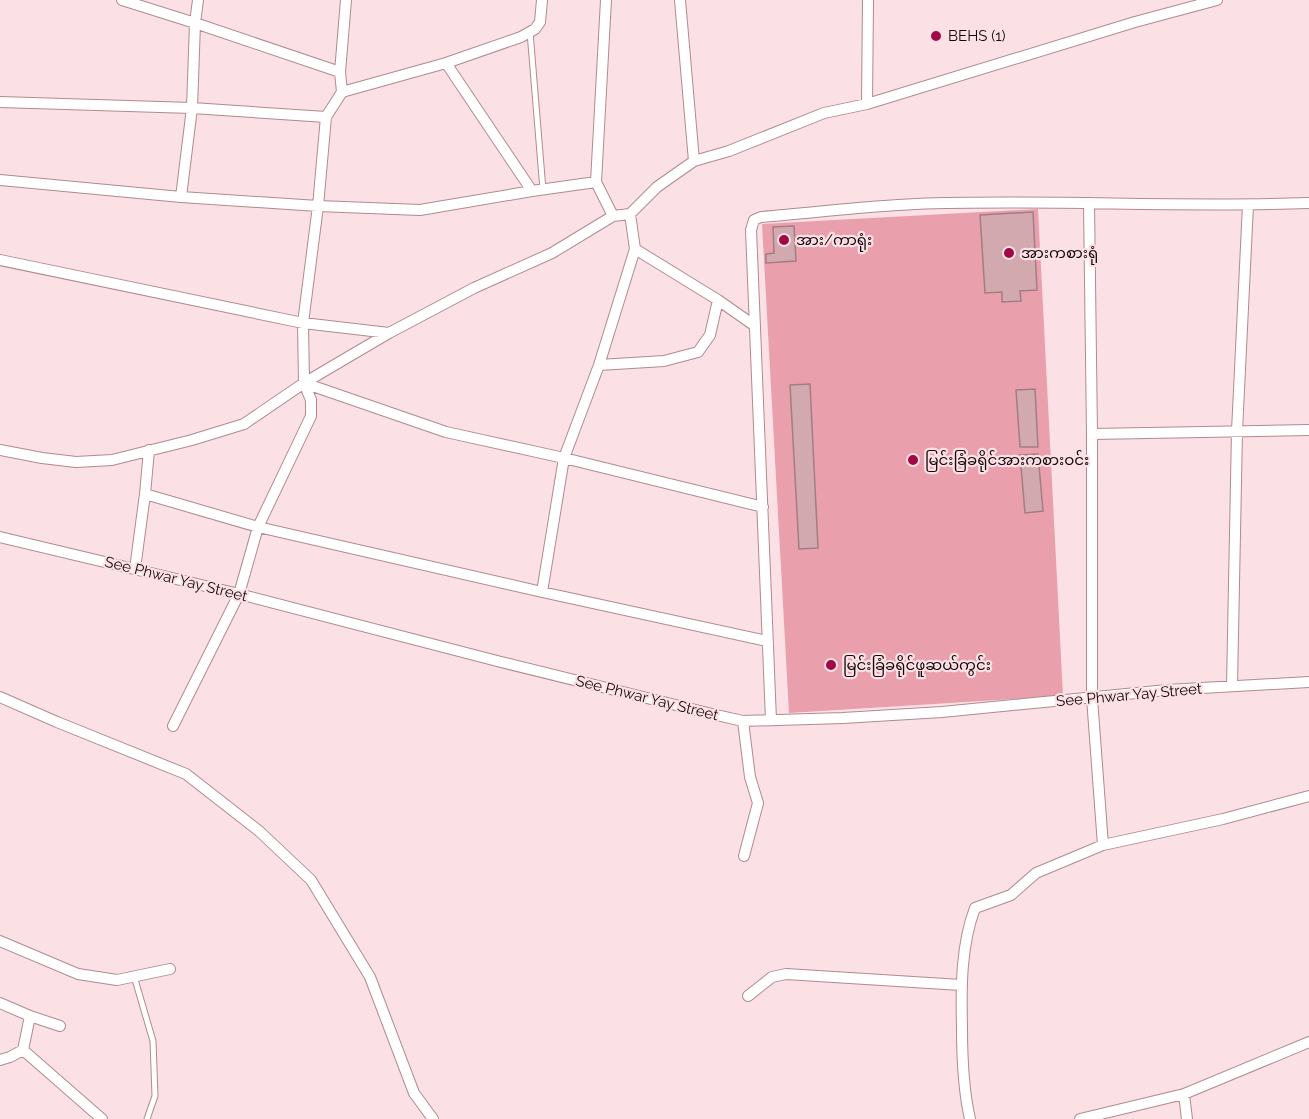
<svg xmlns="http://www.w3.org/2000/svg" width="1309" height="1119" viewBox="0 0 1309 1119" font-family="Raleway,'Noto Sans Myanmar',sans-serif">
<rect width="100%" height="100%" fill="#fbe1e5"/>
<path fill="#ea9fad" d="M1038,209L1063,696L789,713L762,224Z"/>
<path fill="#d1a9af" stroke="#a37d84" stroke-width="1.5" d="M1033,212L1037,290L1020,291L1021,301L1002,302V292L985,293L980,215Z
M794,226L796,261L766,263V254L774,253L773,227Z
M810,384L818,548L799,549L790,385Z
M1035,389L1038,447H1020L1016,390Z
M1038,454L1043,511L1025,513L1020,455Z"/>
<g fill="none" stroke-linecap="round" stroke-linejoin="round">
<defs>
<path id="lane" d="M530,32L543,190
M134,976L153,1041L155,1096L147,1119"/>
<path id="street" d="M122,0L195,23L340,72
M606,0L596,182L613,216
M680,0L694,161
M446,63L532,191
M342,92L446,63L521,37L535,29L540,22L542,0
M0,102L192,108L326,117
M867,104L868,0
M0,180L181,197L318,206L420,210L532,191L596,182
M181,197L192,108L195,23L198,0
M1089,203L1092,434V698L1103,845
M635,249L718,300L755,326
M0,260L303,323L389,333
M599,365L664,361L698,352L710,335L718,300
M304,383L446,432L564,458L763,507
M1092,434L1309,430
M0,450L42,458L76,462L112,460L192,440L244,424L304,383L389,333L474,288L552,253L613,216L630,214L657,187L694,161L729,151L824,113L867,104L1135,22L1217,0
M145,494L258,527L542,592L767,641
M0,537L239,594L501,662L712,714L743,721L843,718L942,712L1167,690L1309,682
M135,569L145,494L149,450
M542,592L564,458L599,365L635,249L630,214
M1232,686L1237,431L1248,205
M0,697L57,722L186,774L259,831L311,880L370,977L414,1093L433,1119
M771,720L751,230L754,220L761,217C813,213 865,206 916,204C1047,199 1178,208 1309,203
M743,721L750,777L758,803L744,856
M173,726L239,594L258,527L311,416V400L304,383L303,323L318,206L326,117L342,92L340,72L346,0
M0,941L78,974L117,980L170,969
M748,996L772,977L786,974L961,985
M0,1003L30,1016L60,1026
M23,1050L102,1119
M0,1060L10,1057L23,1050L30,1016
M1184,1094L1187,1119
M970,1119C963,1089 962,1058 962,1027C961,987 961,945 975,908L1011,895L1036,873L1103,845L1223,819L1309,796
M1080,1119L1184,1094L1309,1042"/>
</defs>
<use href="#lane" stroke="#b08a90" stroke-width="7"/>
<use href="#street" stroke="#b08a90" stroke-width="12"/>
<use href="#lane" stroke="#fff" stroke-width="5"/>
<use href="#street" stroke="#fff" stroke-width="10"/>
</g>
<g fill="#a20846" stroke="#fbe1e5" stroke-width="2">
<circle cx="936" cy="36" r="6"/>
<circle cx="784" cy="240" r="6"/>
<circle cx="1009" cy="253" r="6"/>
<circle cx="913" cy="460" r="6"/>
<circle cx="831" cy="665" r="6"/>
</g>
<g text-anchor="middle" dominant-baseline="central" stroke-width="4.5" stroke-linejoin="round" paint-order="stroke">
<g font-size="15" fill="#15080b" stroke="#fbe1e5" text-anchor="start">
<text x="948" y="36">BEHS (1)</text>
<text x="796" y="240">အား/ကာရုံး</text>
<text x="1021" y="253">အားကစားရုံ</text>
<text x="925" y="460">မြင်းခြံခရိုင်အားကစားဝင်း</text>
<text x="843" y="665">မြင်းခြံခရိုင်ဖူဆယ်ကွင်း</text>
</g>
<g font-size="15" fill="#15080b" stroke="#fbe1e5">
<text transform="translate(176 579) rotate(14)">See Phwar Yay Street</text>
<text transform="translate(1129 695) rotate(-5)">See Phwar Yay Street</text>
<text transform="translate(647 698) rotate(14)">See Phwar Yay Street</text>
</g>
</g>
</svg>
